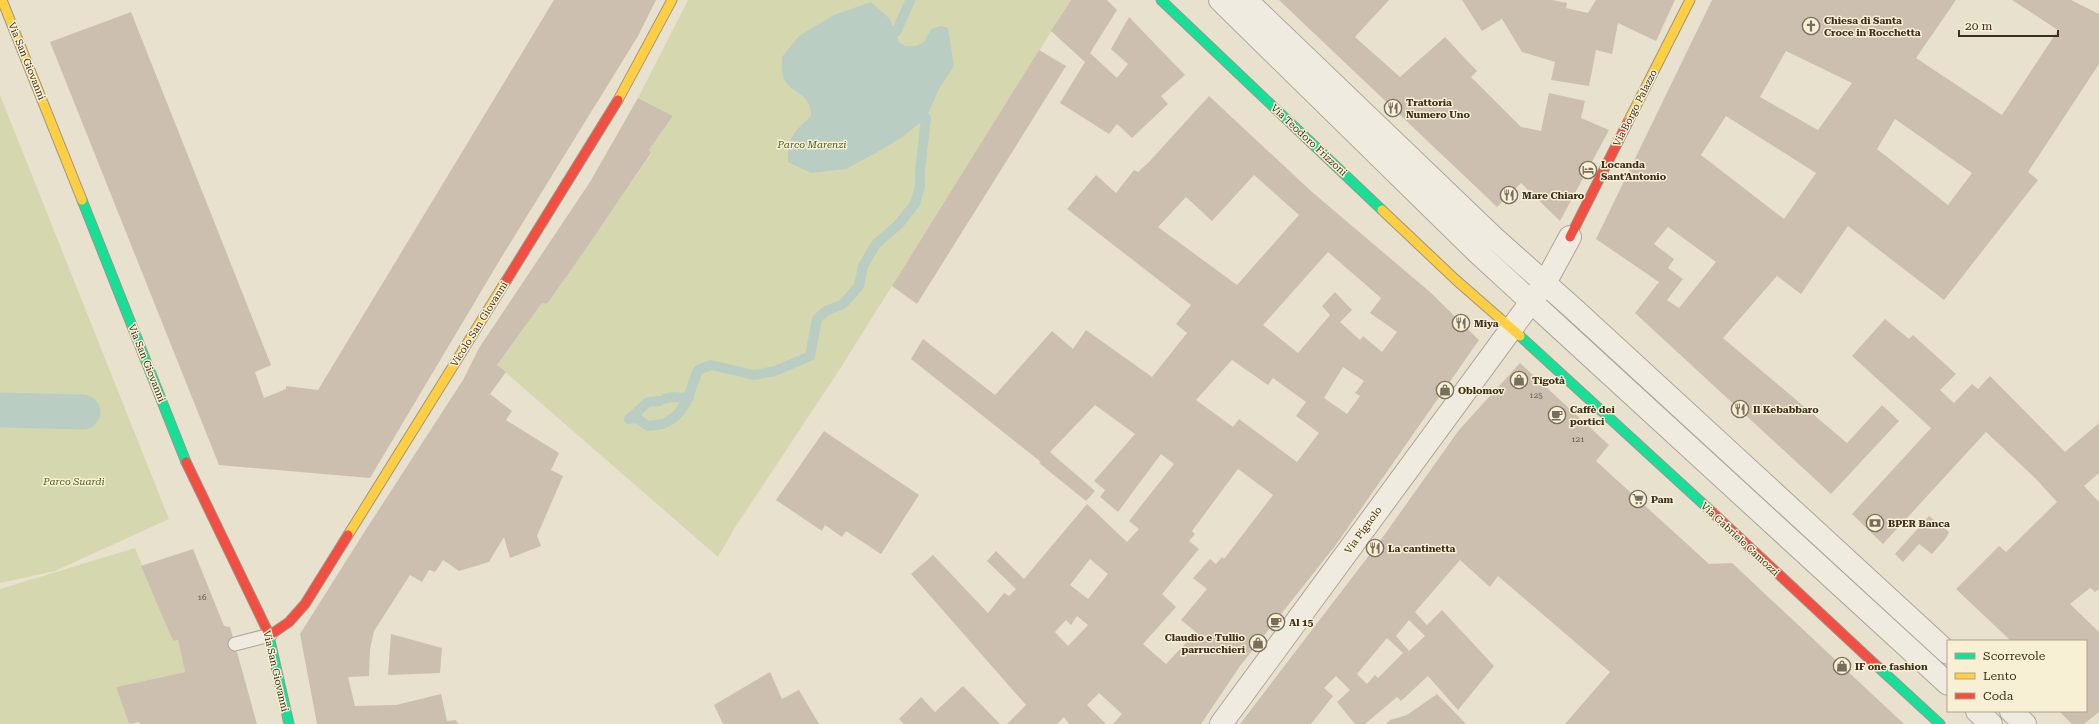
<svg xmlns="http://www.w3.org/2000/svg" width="2099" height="724" viewBox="0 0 2099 724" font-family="'Roboto Serif',serif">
<rect width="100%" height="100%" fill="#e8e1ce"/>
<path fill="#d5d8af" d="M688,0H1071L838,372L734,529L718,557L497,365L542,303L547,304L651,154L649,150L673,116L638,98Z
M0,95L169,519L55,571L0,583Z
M135,548L173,641L178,640L185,672L116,687L129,724H0V589Z"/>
<path fill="#bacdc3" d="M871,2L890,19L899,42L905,46H916L924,42L931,29L941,26L948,28L954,66L939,89L926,118L901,138L874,154L846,169L811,173L788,162C787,137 794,132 811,116C811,92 793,96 784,79C781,74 782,63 782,57L799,36L834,15Z"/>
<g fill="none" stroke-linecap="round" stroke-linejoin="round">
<path stroke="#bacdc3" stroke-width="10" d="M896,32L910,1
M665,399L672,397L689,398
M629,419L648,402L660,401
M629,419L637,418L648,426L663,424
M667,422C688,411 690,389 698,370L711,365L754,375L775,371L810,356L817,319L826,311L843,304L859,286L863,266L876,244L898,225L915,204L920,186V171L926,118"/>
<path stroke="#bacdc3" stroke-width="35" d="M0,410L83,412"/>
</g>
<path fill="#ccbfaf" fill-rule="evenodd" d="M554,0H656L638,36L501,258L370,478L219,465L50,42L131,12L271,365L255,372L264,398L286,389V386L318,390Z
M1071,0H1107L1117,10L1090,53L1117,78L1128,64L1111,49L1129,17L1185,75L1161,96L1168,104L1132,138L1117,124L1109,134L1060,103L1085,62L1051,31Z
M1279,0H1389L1355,37L1400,77L1445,37L1477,71L1471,77L1521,127L1541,131L1549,93L1585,101L1581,118L1609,130L1560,221L1521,183L1497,207Z
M1462,0H1552L1567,3L1566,8L1588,13L1596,0H1675L1656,41L1618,23L1612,54L1596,50L1589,86L1551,80L1555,62L1522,52L1502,19L1482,31Z
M1712,0H1956L1916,58L2002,115L2058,30L2012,0H2071L2099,14V64L2028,172L2038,180L1944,300L1848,226L1801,294L1777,276L1723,338L1847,443L1882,405L1899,421L1831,494L1635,313L1659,282L1596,239ZM1786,51L1852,83L1818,130L1760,97ZM1726,116L1816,173L1784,219L1701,155ZM1895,119L1972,173L1948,205L1877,149ZM1668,227L1716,262L1679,308L1667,300L1683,279L1668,268L1674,259L1654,244Z
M1039,50L1066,66L917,304L892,286Z
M1209,96L1312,192L1430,292L1479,340L1335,546L1240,666L1201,724H1113L1122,714L1099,693L1087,705L1106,724H1069L1064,717L1057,724H1007L1026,705L911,574L933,555L988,613L1004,593L1009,596L1016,589L987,561L996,551L1024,579L1087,504L1127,542L1139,529L1129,521L1174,464L1161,454L1118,512L1100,497L1105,490L1094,481L1135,434L1095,405L1050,452L1095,491L1086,501L1039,463L1041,462L911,359L923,339L995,395L1052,331L1073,349L1086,330L1152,377L1187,333L1176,324L1191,305L1067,209L1096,175L1116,193L1134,170L1138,172L1149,162ZM1254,175L1299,215L1237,285L1158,227L1186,197L1212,221ZM1328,252L1381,298L1370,313L1397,332L1382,352L1363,336L1360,340L1340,322L1352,310L1335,292L1322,306L1330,315L1298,353L1263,325ZM1232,360L1268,385L1273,378L1306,402L1296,416L1319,433L1297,462L1239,419L1233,427L1196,400ZM1343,367L1364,381L1355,393L1360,396L1347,414L1324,398ZM1238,469L1273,495L1224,559L1222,557L1216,564L1210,559L1193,578L1207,589L1181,620L1196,632L1166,664L1143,644L1176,607L1162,594L1199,549L1189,541L1195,534L1192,531ZM1090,559L1108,574L1088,599L1070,585ZM1077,616L1088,625L1068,646L1055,632L1066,620L1071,625Z
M638,98L673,116L649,150L651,153L585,250L547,304L542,303L497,365L506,372L490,394L512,411L506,420L559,453L551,470L563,476L537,536L541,546L510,558L504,537L489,562L459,571L443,560L435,572L429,570L422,582L410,575L374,631L370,649L369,676L348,677L355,706L396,705L441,694L447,721L456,720L458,724H317L300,634L365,531L463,380L479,348L590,182Z
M1885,319L1909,339L1913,335L1956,374L1940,390L1954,403L1972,384L1978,389L1990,376L2065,452L2099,423V473L2084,486L2099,502V589L2095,592L2090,588L2070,604L2099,632V712L2084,724H2072L2059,711H2086V641H2011L1956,589L1999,546L2006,552L2057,502L2036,479L1986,432L1883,544L1852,514L1931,428L1852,356Z
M1520,363L1609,445L1596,461L1709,564L1732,563L1904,724H1565L1610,672L1498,576L1490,587L1460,560L1415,612L1427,625L1442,610L1494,666L1458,710L1428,676L1401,701L1397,697L1365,724H1355L1337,702L1350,690L1336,676L1324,688L1333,696L1311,724H1240L1380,541L1459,430ZM1409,620L1425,636L1409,651L1396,636ZM1387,638L1403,653L1378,678L1375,675L1367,684L1357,674Z
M824,431L919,495L881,554L846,531L842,537L825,525L822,531L776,500Z
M1929,516L1949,532L1946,538L1932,554L1919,544L1903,562L1895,554Z
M193,549L224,626L230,627L257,724H140L139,722L129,724L116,687L185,672L178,640L173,641L141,566Z
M391,634L442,648L440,673L388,675Z
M770,672L782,699L799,690L819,724H723L714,705Z
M963,686L1000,724H904L899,719L921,697L935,712Z
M1437,694L1466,724H1386L1390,720L1407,715Z"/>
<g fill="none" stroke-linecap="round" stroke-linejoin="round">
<defs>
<path id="lane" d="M235,644L270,635"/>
<path id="street" d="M1220,0L1478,253L1948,684
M1246,0L1493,237L1575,310L1948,653
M1977,711L1991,724
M2011,711L2025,724
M1221,724L1545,283L1570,237"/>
<path id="fast" d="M1161,0L1382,210
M82,200L186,462
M1520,336L1712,512
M268,632L289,724
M1878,667L1940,724"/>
<path id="slow" d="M2,0L82,200
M618,100L672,0
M1628,122L1690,0
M1382,210L1456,280L1520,336
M348,535L506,281"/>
<path id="jam" d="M1570,237L1628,122
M506,281L618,100
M186,462L268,632
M1712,512L1878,667
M270,635L289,622L305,604L348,535"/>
</defs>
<use href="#lane" stroke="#ada697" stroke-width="15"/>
<use href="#street" stroke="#ada697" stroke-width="24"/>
<use href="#fast" stroke="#9d9586" stroke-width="11"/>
<use href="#slow" stroke="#9d9586" stroke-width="11"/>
<use href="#jam" stroke="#9d9586" stroke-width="11"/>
<use href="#lane" stroke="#efebe0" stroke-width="13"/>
<use href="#street" stroke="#efebe0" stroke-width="22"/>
<use href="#fast" stroke="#16e098" stroke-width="9"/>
<use href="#slow" stroke="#ffcf43" stroke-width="9"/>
<use href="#jam" stroke="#f24e42" stroke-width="9"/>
</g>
<defs>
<symbol id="church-ring" viewBox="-11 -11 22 22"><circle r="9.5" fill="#f8f0d4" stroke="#796d5c" stroke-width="1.5"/><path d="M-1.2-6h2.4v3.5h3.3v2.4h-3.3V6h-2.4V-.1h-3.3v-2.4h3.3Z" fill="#796d5c"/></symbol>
<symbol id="restaurant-ring" viewBox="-11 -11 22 22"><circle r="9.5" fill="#f8f0d4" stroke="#796d5c" stroke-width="1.5"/><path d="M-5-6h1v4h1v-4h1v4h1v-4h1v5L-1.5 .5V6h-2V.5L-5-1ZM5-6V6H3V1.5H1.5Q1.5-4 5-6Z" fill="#796d5c"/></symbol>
<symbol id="hotel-ring" viewBox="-11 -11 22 22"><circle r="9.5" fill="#f8f0d4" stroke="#796d5c" stroke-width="1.5"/><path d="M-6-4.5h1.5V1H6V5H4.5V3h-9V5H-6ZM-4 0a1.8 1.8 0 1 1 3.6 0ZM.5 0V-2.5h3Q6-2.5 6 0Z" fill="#796d5c"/></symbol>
<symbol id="shop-ring" viewBox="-11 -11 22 22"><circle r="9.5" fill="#f8f0d4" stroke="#796d5c" stroke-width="1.5"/><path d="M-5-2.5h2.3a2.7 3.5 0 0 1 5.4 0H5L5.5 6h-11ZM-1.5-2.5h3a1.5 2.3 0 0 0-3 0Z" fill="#796d5c"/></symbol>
<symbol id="cafe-ring" viewBox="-11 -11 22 22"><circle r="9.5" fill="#f8f0d4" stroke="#796d5c" stroke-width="1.5"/><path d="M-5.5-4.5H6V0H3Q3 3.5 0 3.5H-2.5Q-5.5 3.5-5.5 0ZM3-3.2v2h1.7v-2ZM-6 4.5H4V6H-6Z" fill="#796d5c"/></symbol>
<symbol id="supermarket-ring" viewBox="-11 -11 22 22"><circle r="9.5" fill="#f8f0d4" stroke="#796d5c" stroke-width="1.5"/><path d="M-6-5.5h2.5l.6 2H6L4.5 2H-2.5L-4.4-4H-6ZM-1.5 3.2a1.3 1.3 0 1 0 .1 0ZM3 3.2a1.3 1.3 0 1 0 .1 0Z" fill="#796d5c"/></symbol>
<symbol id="bank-ring" viewBox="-11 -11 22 22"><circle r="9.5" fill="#f8f0d4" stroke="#796d5c" stroke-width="1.5"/><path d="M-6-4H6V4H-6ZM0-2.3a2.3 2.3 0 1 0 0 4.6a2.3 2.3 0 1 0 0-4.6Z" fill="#796d5c"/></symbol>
</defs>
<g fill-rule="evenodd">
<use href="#church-ring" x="1801" y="16" width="20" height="20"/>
<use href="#restaurant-ring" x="1383" y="98" width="20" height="20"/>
<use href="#hotel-ring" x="1578" y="160" width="20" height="20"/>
<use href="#restaurant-ring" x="1499" y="185" width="20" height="20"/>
<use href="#restaurant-ring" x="1451" y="313" width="20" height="20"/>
<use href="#shop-ring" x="1509" y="370" width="20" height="20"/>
<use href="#shop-ring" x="1435" y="380" width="20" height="20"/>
<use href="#restaurant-ring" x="1730" y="399" width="20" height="20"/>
<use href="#cafe-ring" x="1547" y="405" width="20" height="20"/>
<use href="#supermarket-ring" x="1628" y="489" width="20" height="20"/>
<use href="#bank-ring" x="1865" y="513" width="20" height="20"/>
<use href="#restaurant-ring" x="1365" y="538" width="20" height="20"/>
<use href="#cafe-ring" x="1266" y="612" width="20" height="20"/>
<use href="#shop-ring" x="1248" y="633" width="20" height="20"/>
<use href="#shop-ring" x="1832" y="656" width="20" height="20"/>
</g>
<g text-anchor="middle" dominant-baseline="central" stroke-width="3" stroke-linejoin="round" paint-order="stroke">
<g font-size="8" fill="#615342">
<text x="1536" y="395">125</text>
<text x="1578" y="439">121</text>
<text x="202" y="597">16</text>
</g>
<g font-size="10" font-weight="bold" fill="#3d2f1e" stroke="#f8f0d4" text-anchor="start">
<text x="1824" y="20">Chiesa di Santa<tspan x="1824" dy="12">Croce in Rocchetta</tspan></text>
<text x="1406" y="102">Trattoria<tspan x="1406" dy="12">Numero Uno</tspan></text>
<text x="1601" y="164">Locanda<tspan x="1601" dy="12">Sant'Antonio</tspan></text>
<text x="1522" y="195">Mare Chiaro</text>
<text x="1474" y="323">Miya</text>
<text x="1532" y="380">Tigotà</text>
<text x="1458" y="390">Oblomov</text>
<text x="1570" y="409">Caffè dei<tspan x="1570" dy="12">portici</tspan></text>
<text x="1753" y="409">Il Kebabbaro</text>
<text x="1651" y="499">Pam</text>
<text x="1888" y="523">BPER Banca</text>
<text x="1388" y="548">La cantinetta</text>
<text x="1289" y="622">Al 15</text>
<text x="1245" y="637" text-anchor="end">Claudio e Tullio<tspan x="1245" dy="12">parrucchieri</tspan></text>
<text x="1855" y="666">IF one fashion</text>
</g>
<g font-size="10" fill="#3d2f1e" stroke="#f8f0d4">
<text transform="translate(27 61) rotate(68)">Via San Giovanni</text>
<text transform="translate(1635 108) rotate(-63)">Via Borgo Palazzo</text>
<text transform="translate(1309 140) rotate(43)">Via Teodoro Frizzoni</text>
<text transform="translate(479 324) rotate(-58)">Vicolo San Giovanni</text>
<text transform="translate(147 363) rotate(68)">Via San Giovanni</text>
<text transform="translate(1363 530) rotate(-54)">Via Pignolo</text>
<text transform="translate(1740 539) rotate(43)">Via Gabriele Camozzi</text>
<text transform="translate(276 671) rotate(77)">Via San Giovanni</text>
</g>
<g font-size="10" font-style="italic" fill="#495b22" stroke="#f8f0d4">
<text x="812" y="144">Parco Marenzi</text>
<text x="74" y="481">Parco Suardi</text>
</g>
</g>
<rect x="1947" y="640" width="140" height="72" fill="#f8f0d4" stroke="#ada38b"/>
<rect x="1955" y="653" width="20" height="6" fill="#16e098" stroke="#ada38b"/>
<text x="1983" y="660" font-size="12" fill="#3d2f1e">Scorrevole</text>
<rect x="1955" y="673" width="20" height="6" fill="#ffcf43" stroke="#ada38b"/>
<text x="1983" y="680" font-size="12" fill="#3d2f1e">Lento</text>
<rect x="1955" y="693" width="20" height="6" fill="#f24e42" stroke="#ada38b"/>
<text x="1983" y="700" font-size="12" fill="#3d2f1e">Coda</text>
<path d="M1959 30v6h99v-6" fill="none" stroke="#3d2f1e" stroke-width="2"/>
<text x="1965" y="30" font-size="12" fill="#3d2f1e" stroke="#f8f0d4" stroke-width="3" paint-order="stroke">20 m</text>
</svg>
